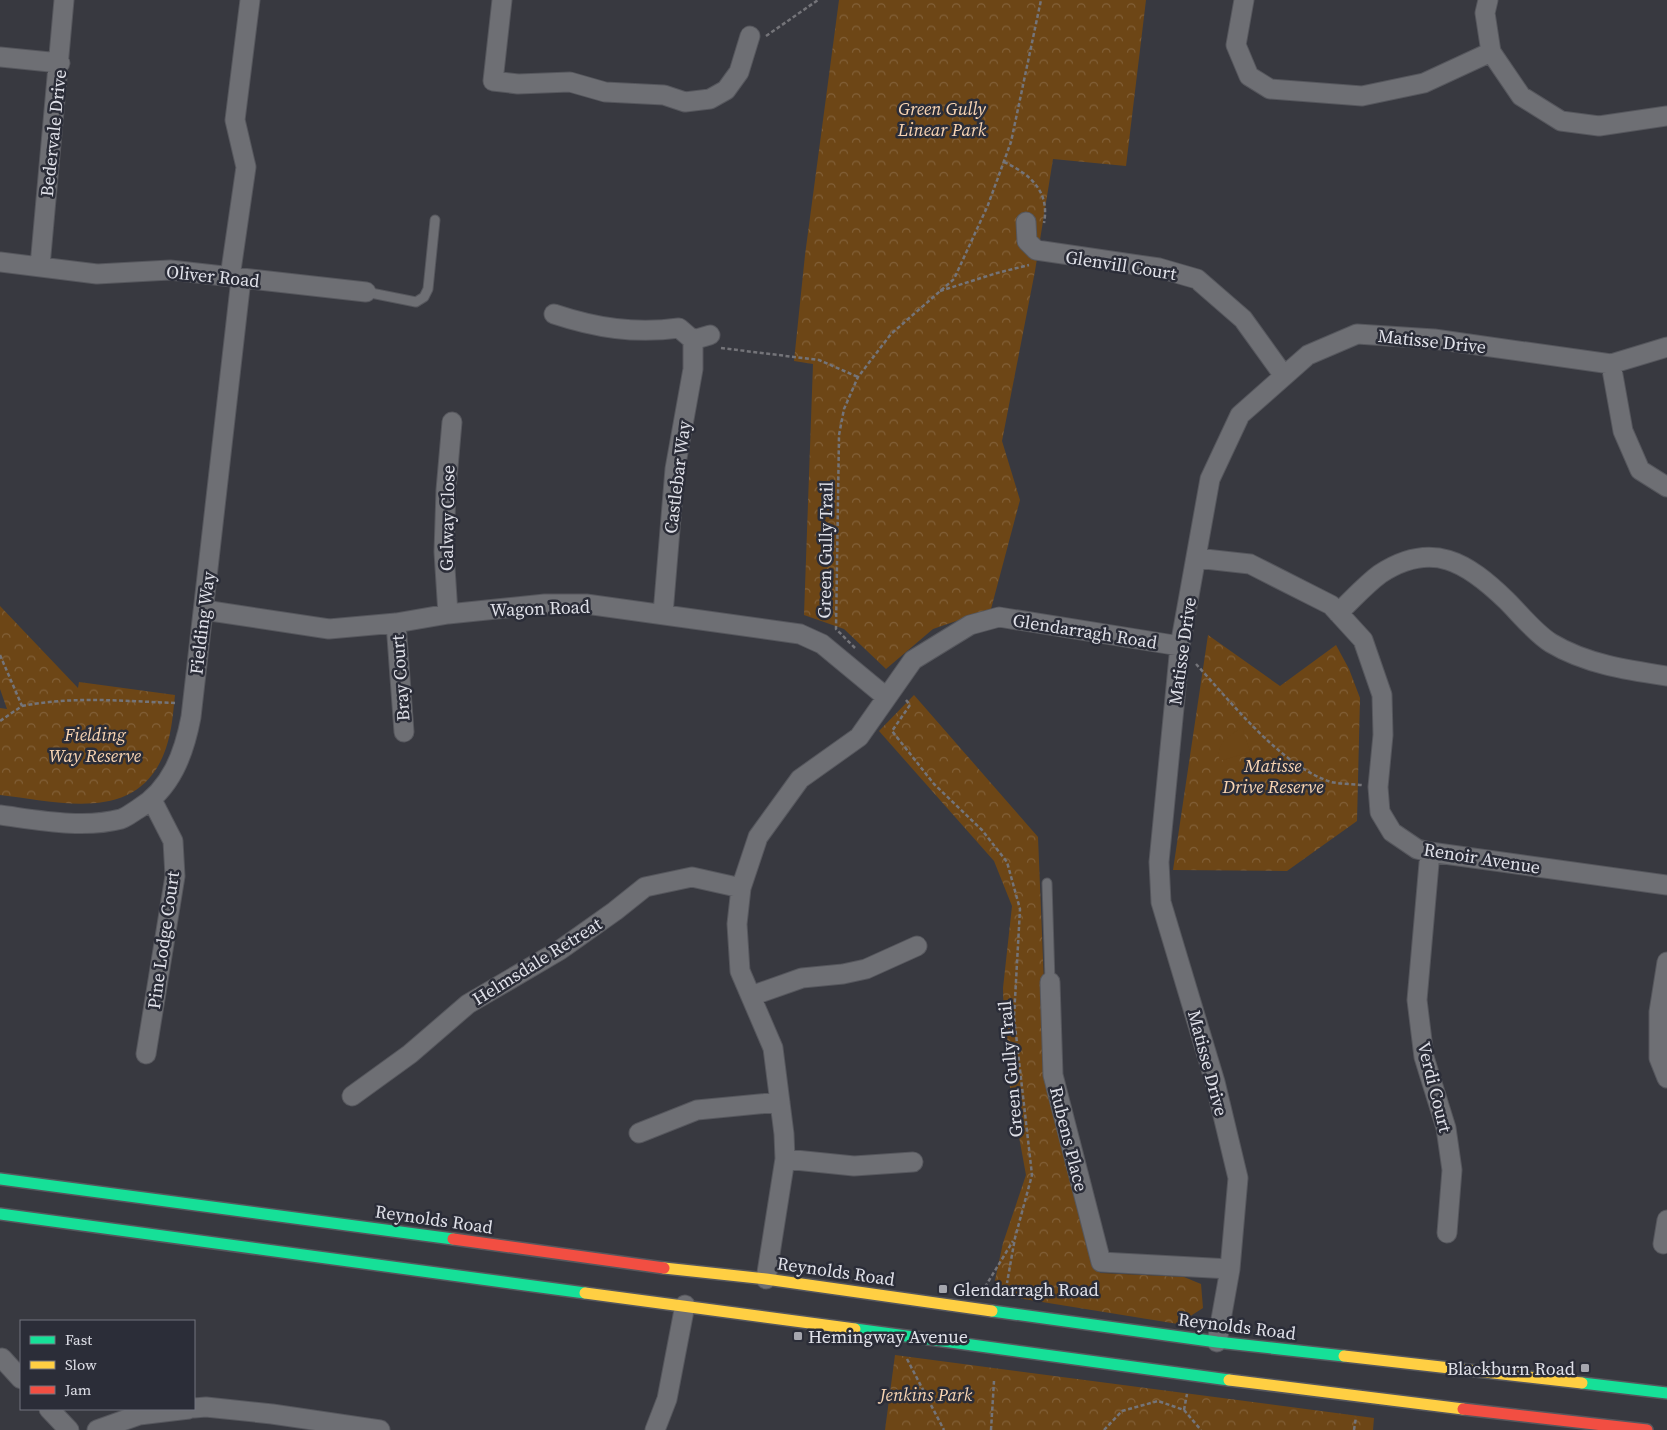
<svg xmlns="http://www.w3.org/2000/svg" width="1667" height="1430" viewBox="0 0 1667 1430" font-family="'Source Serif 4',serif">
<defs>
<pattern id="park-crowns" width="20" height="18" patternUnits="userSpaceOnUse" patternTransform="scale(1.25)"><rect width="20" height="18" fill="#6d4616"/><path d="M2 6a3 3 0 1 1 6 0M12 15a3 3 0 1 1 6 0" fill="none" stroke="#826038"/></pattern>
</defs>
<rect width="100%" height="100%" fill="#383940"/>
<path fill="url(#park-crowns)" d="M839,0H1146L1126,166L1053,159L1035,271L1002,441L1020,500L991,609L933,629L886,669L844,629L804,615L813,364L794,361L805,255Z
M0,606L78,688L79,682L175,695C173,713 172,731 166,748C140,825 61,802 0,795V708L7,709L0,689Z
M1208,635L1280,686L1336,645L1349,669L1360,698L1357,821L1287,871L1173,870Z
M914,695L1038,837L1048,1081L1100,1273L1184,1277L1201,1284L1203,1308L1178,1324L992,1294L1003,1243L1026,1175L1005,1060L1003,988L1012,906L994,861L879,731Z
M895,1355L1374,1418L1373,1430H885Z"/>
<path fill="#6d4616" d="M1242,727L1250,752L1220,761C1215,743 1228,737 1242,727Z"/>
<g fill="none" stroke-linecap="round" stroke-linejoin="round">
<defs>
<path id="lane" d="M366,292L416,302L424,297L428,289L435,220
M1047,883L1050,982"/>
<path id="street" d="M502,0L493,81L518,84L570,82L605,92L664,95L685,102L710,99L726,90L739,72L750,36
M1244,0L1236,45L1249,76L1270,89L1362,96L1424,83L1491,52
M1488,0L1485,13L1491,52L1521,96L1561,121L1599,126L1667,116
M0,57L60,63
M1026,222L1027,241L1036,250L1159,268L1197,279L1243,319L1284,376
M0,262L97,274L170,270L366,292
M40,266L64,0
M230,277L246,167L235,120L250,0
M554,314C596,328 635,334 679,328L693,340V369L675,469L663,614
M693,340L710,335
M1611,364L1623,431L1640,470L1667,487
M1196,558L1250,564L1331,605L1363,640L1382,695L1383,735L1378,787L1380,812L1392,832L1417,849L1430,852L1667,885
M204,610L329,629L396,623L448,614L545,604H586L800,634L822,644L886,697
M1338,613C1351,601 1365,585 1380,574C1432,540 1467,562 1507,601C1520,614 1535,633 1551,643C1586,664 1627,670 1667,676
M448,614L444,552L446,490L452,422
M396,623L404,732
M0,815C38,820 83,829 121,819C127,817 133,812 138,809C171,789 184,754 191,717L241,279
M1430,852L1417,1000L1424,1057L1446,1128L1452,1170L1447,1233
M1667,962L1659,1012V1058L1667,1078
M1050,982L1053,1075L1101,1262L1230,1269
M751,996L802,978L843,974L866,969L917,946
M146,1054L175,876L173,841L152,800
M352,1096L410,1054L468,1004L560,950L615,911L645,887L692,877L741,888
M639,1133L697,1110L780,1102
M785,1159L854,1166L913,1162
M1663,1244L1667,1220
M766,1279L785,1159L784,1134L773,1048L740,971L737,924L741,888L758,837L800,779L859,737L913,660L970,625L999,617L1180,646
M1217,1342L1230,1269L1238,1178L1215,1082L1161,902L1159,862L1180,646L1210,479L1240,415L1308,355L1357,334L1434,339L1611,364L1667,347
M2,1358L21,1379
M194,1408L206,1407L272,1414L380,1430
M49,1409L69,1430
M97,1430L139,1415L189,1409
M655,1430L667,1399L685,1305"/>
<path id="fast" d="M0,1179L453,1239
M0,1214L585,1293
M992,1311L1217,1342L1344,1356
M855,1329L1229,1380
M1582,1383L1667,1393"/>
<path id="slow" d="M664,1268L766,1279L992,1311
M585,1293L855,1329
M1344,1356L1582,1383
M1229,1380L1463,1409"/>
<path id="jam" d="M453,1239L664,1268
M1463,1409L1647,1430"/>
</defs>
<use href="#lane" stroke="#56575d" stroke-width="11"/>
<use href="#street" stroke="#56575d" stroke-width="21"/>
<use href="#fast" stroke="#56575d" stroke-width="14"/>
<use href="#slow" stroke="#56575d" stroke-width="14"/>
<use href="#jam" stroke="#56575d" stroke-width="14"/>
<path stroke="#747479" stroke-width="2.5" stroke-dasharray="4 2.5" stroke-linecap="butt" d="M766,36L818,0
M1004,162C1030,174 1050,191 1044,223
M940,291L997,273L1029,265
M721,348L819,360L858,377
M855,648L836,629L839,435L844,409L858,377L891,334L954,279L988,205L1011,142L1041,0
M0,655L22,706L0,721
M1196,664C1231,702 1281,766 1331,782C1340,784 1352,784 1362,785
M906,700L910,705L892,731L934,784L982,830L1007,862L1020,909L1014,1017L1032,1175L1015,1238L1007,1283
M22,706C73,696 123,701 175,703
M985,1287L1013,1241
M907,1359L944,1430
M1184,1410L1187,1394
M991,1430L994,1381
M1104,1430L1122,1411L1158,1401L1184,1410L1201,1430
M1354,1430L1356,1417"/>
<use href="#lane" stroke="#6e6f74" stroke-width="9"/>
<use href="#street" stroke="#6e6f74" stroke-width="19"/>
<use href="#fast" stroke="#16e098" stroke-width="11"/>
<use href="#slow" stroke="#ffcf43" stroke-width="11"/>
<use href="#jam" stroke="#f24e42" stroke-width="11"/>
</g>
<g fill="#a5a6ae" stroke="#2b2d38" stroke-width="2">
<rect x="938" y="1284" width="10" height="10" rx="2.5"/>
<rect x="793" y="1331" width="10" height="10" rx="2.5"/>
<rect x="1580" y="1363" width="10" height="10" rx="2.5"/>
</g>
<g text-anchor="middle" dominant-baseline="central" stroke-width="5" stroke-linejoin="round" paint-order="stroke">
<g font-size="18" font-style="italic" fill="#f9d5b3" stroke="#2b2d38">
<text x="942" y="108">Green Gully<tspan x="942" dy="21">Linear Park</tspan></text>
<text x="95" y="734">Fielding<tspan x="95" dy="21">Way Reserve</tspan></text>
<text x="1273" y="765">Matisse<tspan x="1273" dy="21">Drive Reserve</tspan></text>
<text x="926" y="1394">Jenkins Park</text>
</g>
<g font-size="18" fill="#e0e1e9" stroke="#2b2d38">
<text transform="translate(53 133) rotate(-84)">Bedervale Drive</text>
<text transform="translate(1121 265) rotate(9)">Glenvill Court</text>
<text transform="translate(213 276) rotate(6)">Oliver Road</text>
<text transform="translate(1432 341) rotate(6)">Matisse Drive</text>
<text transform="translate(677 477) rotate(-83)">Castlebar Way</text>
<text transform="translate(447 518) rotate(-89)">Galway Close</text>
<text transform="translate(825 550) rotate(-89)">Green Gully Trail</text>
<text transform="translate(540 608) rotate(-2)">Wagon Road</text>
<text transform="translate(202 623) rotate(-83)">Fielding Way</text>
<text transform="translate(1085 631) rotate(9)">Glendarragh Road</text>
<text transform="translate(1182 651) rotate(-82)">Matisse Drive</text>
<text transform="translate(400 678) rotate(-94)">Bray Court</text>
<text transform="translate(1482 858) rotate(9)">Renoir Avenue</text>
<text transform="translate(163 940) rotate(-82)">Pine Lodge Court</text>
<text transform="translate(537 961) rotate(-32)">Helmsdale Retreat</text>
<text transform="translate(1208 1063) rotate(75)">Matisse Drive</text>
<text transform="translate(1010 1069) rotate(-95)">Green Gully Trail</text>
<text transform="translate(1435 1087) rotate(76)">Verdi Court</text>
<text transform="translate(1069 1139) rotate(76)">Rubens Place</text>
<text transform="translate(434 1219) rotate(8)">Reynolds Road</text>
<text transform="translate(836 1271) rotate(8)">Reynolds Road</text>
<text transform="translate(1237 1326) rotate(7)">Reynolds Road</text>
</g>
<g font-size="18" fill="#e0e1e9" stroke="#2b2d38" text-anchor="start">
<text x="953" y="1289">Glendarragh Road</text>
<text x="808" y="1336">Hemingway Avenue</text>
<text x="1575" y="1368" text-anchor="end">Blackburn Road</text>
</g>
</g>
<rect x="20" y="1320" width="175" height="90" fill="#2b2d38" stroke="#73757f"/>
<rect x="30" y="1336" width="25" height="8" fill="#16e098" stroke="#73757f"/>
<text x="65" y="1345" font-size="15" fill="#e0e1e9">Fast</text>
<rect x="30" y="1361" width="25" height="8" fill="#ffcf43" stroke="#73757f"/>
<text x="65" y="1370" font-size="15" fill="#e0e1e9">Slow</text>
<rect x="30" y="1386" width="25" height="8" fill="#f24e42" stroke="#73757f"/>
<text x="65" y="1395" font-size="15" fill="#e0e1e9">Jam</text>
</svg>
